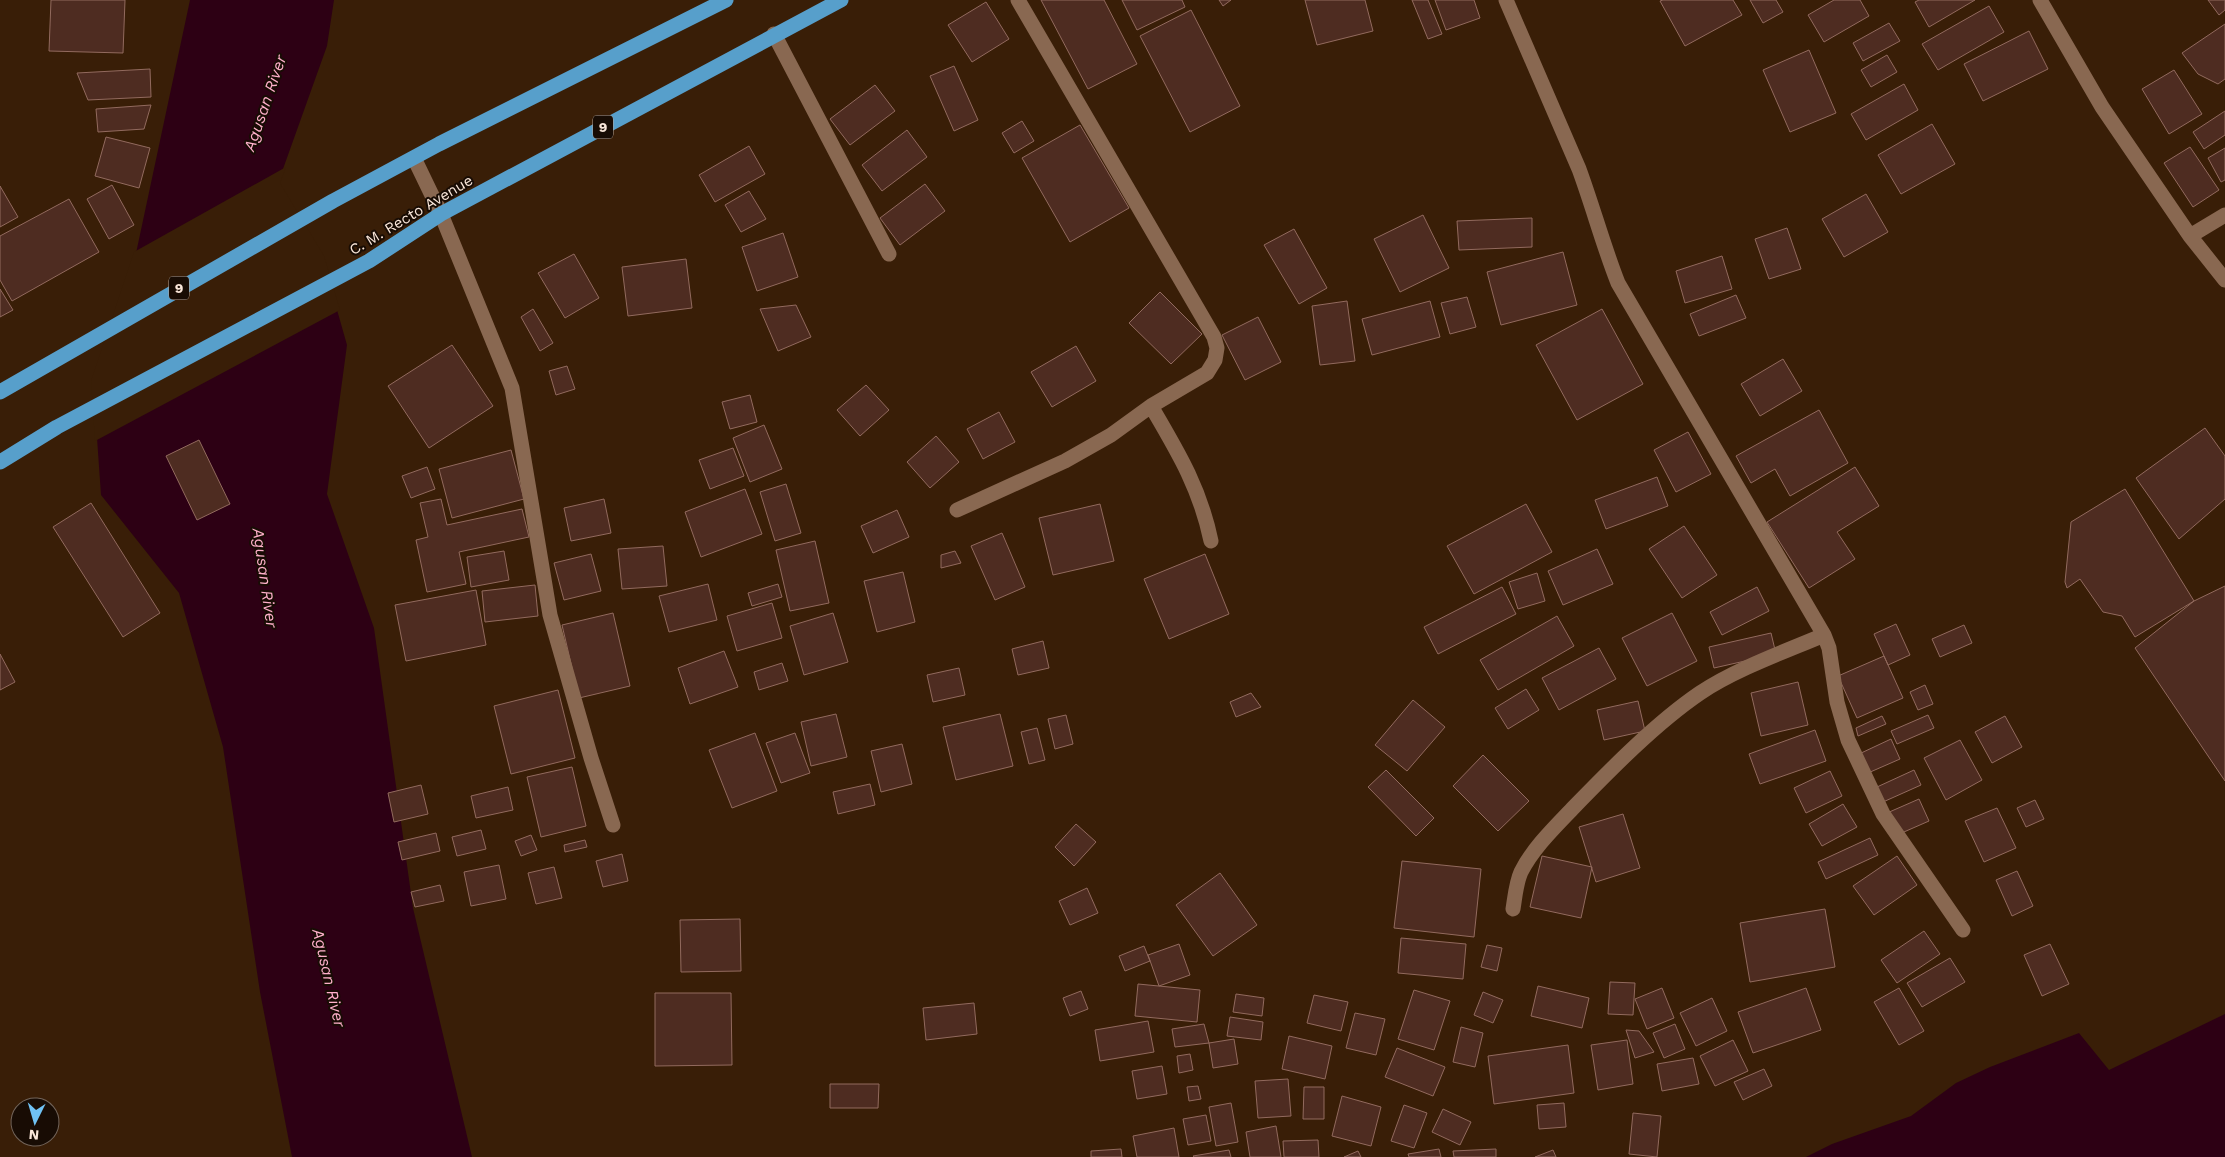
<svg xmlns="http://www.w3.org/2000/svg" width="2225" height="1157" viewBox="0 0 2225 1157" font-family="'Work Sans',sans-serif">
<rect width="100%" height="100%" fill="#391e07"/>
<path fill="#2d0014" d="M190,0H334L327,46L278,183L322,257L347,345L327,494L374,628L413,908L472,1157H292L260,992L223,747L179,593L101,495L93,381L135,258Z
M2225,1014V1157H1806L1832,1144L1911,1116L1956,1083L1990,1067L2079,1033L2109,1070Z"/>
<path fill="#391e07" d="M286,167L280,183L324,256L340,310L95,441L91,381L134,252Z"/>
<path fill="#4e2c21" stroke="#926a5e" d="M51,0H125L123,53L49,51Z
M1041,0H1104L1137,64L1088,89Z
M1122,0H1182L1185,7L1137,30Z
M1219,0H1231L1223,6Z
M1305,0H1365L1373,31L1317,45Z
M1412,0H1428L1442,34L1428,39Z
M1435,0H1474L1480,18L1446,30Z
M1663,0H1733L1742,15L1685,46L1660,1Z
M1750,0H1776L1783,12L1763,23Z
M1834,0H1860L1869,16L1824,42L1808,15Z
M1919,0H1975L1929,27L1915,2Z
M2208,0H2225V10L2219,15Z
M986,2L1009,39L972,62L948,25Z
M1989,6L2004,32L1938,70L1922,44Z
M1191,10L1240,106L1190,132L1140,36Z
M1889,23L1900,41L1863,61L1853,43Z
M2225,24V79L2218,84L2198,74L2182,53Z
M2029,31L2048,69L1983,101L1964,64Z
M1809,50L1836,113L1790,132L1763,70Z
M1887,55L1897,72L1871,87L1861,70Z
M954,66L978,120L954,131L930,76Z
M150,69L151,97L88,100L77,73Z
M2174,70L2202,114L2169,134L2142,89Z
M1904,84L1918,110L1866,140L1851,114Z
M875,85L895,111L850,145L830,119Z
M151,105L144,129L98,132L96,109Z
M2225,111V135L2204,149L2193,132Z
M1022,121L1034,141L1014,153L1002,133Z
M1932,124L1955,164L1901,194L1878,155Z
M1080,125L1129,208L1070,242L1022,158Z
M907,130L927,157L882,191L862,165Z
M106,137L150,148L139,188L95,176Z
M749,146L765,174L715,202L699,175Z
M2190,147L2219,190L2193,207L2164,163Z
M2225,148V180L2221,182L2208,158Z
M925,184L945,211L900,245L880,218Z
M112,185L134,225L109,239L87,199Z
M0,186L18,217L0,227Z
M749,191L766,219L741,232L725,205Z
M1866,194L1888,232L1844,257L1822,219Z
M69,199L99,252L12,301L0,280V236Z
M1423,215L1449,268L1400,292L1374,239Z
M1532,218V247L1459,250L1457,221Z
M1787,228L1801,269L1769,279L1755,239Z
M1294,229L1327,288L1299,304L1264,245Z
M783,233L798,277L757,291L742,247Z
M1563,252L1577,305L1501,325L1487,272Z
M574,254L599,298L565,318L538,273Z
M1722,256L1732,289L1685,303L1676,271Z
M686,259L692,308L628,316L622,267Z
M0,289L13,310L0,317Z
M1160,292L1202,334L1171,364L1129,323Z
M1736,295L1746,318L1699,336L1690,314Z
M1467,297L1476,327L1450,334L1441,303Z
M1347,301L1355,361L1320,365L1312,306Z
M1430,301L1440,337L1372,355L1362,319Z
M796,305L811,337L778,351L760,309Z
M533,309L553,343L540,351L521,317Z
M1602,309L1643,384L1577,420L1536,345Z
M1258,317L1281,362L1245,380L1222,335Z
M452,345L493,406L429,448L388,386Z
M1076,346L1096,381L1052,407L1031,372Z
M1783,359L1802,391L1760,416L1741,384Z
M567,366L575,389L556,395L549,371Z
M866,385L889,410L860,436L837,410Z
M750,395L757,422L730,429L722,402Z
M1819,410L1848,463L1790,496L1775,469L1751,483L1736,456Z
M999,412L1015,442L983,459L967,429Z
M764,425L782,469L750,482L733,438Z
M2205,428L2225,456V499L2179,539L2136,478Z
M1688,432L1711,474L1676,492L1654,450Z
M936,436L959,462L930,488L907,462Z
M199,440L230,504L197,520L166,456Z
M733,448L744,476L710,489L699,460Z
M511,450L524,499L452,518L439,469Z
M427,467L435,489L411,498L402,476Z
M1855,467L1879,506L1837,532L1855,559L1809,588L1767,522Z
M1657,477L1668,506L1606,529L1595,500Z
M786,484L801,533L775,541L760,492Z
M745,489L762,534L701,557L685,512Z
M2125,489L2194,601L2135,637L2122,616L2103,612L2080,579L2067,588L2065,582L2071,522Z
M441,499L447,525L522,509L529,537L459,552L466,584L427,592L416,540L428,537L420,503Z
M604,499L611,533L571,541L564,508Z
M91,503L160,613L123,637L53,527Z
M1100,504L1114,561L1053,575L1039,518Z
M1526,504L1552,552L1474,594L1447,546Z
M897,510L909,537L873,553L861,526Z
M1684,526L1717,575L1682,598L1649,549Z
M1002,533L1025,587L995,600L971,546Z
M815,541L829,603L790,611L776,550Z
M663,546L667,586L622,589L618,549Z
M1597,549L1613,584L1563,605L1548,571Z
M504,551L509,580L471,587L467,557Z
M955,551L961,563L941,568V555Z
M591,554L601,591L564,600L554,563Z
M1205,554L1229,614L1169,639L1144,579Z
M903,572L915,622L877,632L864,581Z
M1537,573L1545,601L1518,609L1509,582Z
M708,584L717,620L669,632L659,596Z
M778,584L782,597L752,606L748,593Z
M535,585L538,616L485,622L482,591Z
M2225,586V781L2135,648L2194,601Z
M1502,587L1516,614L1438,654L1424,627Z
M1757,587L1769,611L1722,635L1710,612Z
M476,590L486,645L406,661L395,605Z
M772,603L782,638L737,651L727,616Z
M613,613L630,686L579,698L562,625Z
M833,613L848,662L804,675L790,626Z
M1672,613L1697,661L1647,686L1622,638Z
M1557,616L1574,646L1498,690L1480,660Z
M1896,624L1910,655L1888,665L1874,634Z
M1964,625L1972,643L1940,657L1932,639Z
M1771,633L1776,654L1714,668L1709,647Z
M1043,641L1049,668L1018,675L1012,649Z
M1599,648L1616,679L1559,710L1542,678Z
M724,651L738,687L690,704L678,668Z
M0,654L15,682L0,690Z
M1884,656L1903,698L1857,718L1838,676Z
M782,663L788,681L759,690L754,672Z
M959,668L965,695L933,702L927,675Z
M1798,682L1808,725L1761,736L1751,693Z
M1925,685L1933,704L1918,710L1910,692Z
M1526,689L1539,710L1508,729L1495,708Z
M558,690L575,758L511,774L494,706Z
M1251,693L1261,707L1236,717L1230,702Z
M1413,700L1445,727L1407,771L1375,745Z
M1638,701L1645,731L1604,740L1597,710Z
M836,714L847,757L811,766L801,722Z
M1000,714L1013,766L956,780L943,727Z
M1066,715L1073,744L1055,749L1048,719Z
M1928,715L1934,728L1897,744L1891,731Z
M1882,716L1886,724L1858,736L1856,728Z
M2005,716L2022,747L1992,763L1975,732Z
M1037,728L1045,760L1029,764L1021,732Z
M1815,730L1826,761L1760,784L1749,754Z
M755,733L777,791L732,808L709,750Z
M795,733L810,773L781,783L766,743Z
M1891,739L1900,759L1868,773L1859,754Z
M1960,740L1982,780L1946,800L1924,758Z
M902,744L912,784L881,792L871,751Z
M1483,755L1529,801L1498,831L1453,786Z
M572,767L586,826L541,837L527,777Z
M1386,770L1434,818L1416,836L1368,787Z
M1914,770L1921,785L1883,802L1877,787Z
M1830,771L1842,796L1806,813L1794,788Z
M870,784L875,805L838,814L833,792Z
M421,785L428,814L394,822L388,793Z
M508,787L513,810L476,818L471,796Z
M1919,799L1929,821L1897,835L1887,813Z
M2035,800L2044,819L2026,827L2017,808Z
M1843,804L1857,827L1822,846L1809,824Z
M1997,808L2016,848L1984,862L1965,821Z
M1623,814L1640,868L1596,882L1579,827Z
M1076,824L1096,842L1074,866L1055,847Z
M481,830L486,849L457,856L452,837Z
M436,833L440,851L402,860L398,842Z
M531,835L537,850L521,856L515,841Z
M1870,838L1878,855L1826,879L1818,862Z
M585,840L587,847L565,852L564,845Z
M622,854L628,881L603,887L596,861Z
M1542,856L1592,867L1581,918L1530,907Z
M1897,856L1917,885L1874,915L1853,886Z
M1402,861L1481,869L1474,937L1394,928Z
M499,865L506,899L471,906L464,872Z
M554,867L562,898L536,904L528,873Z
M2017,871L2033,906L2012,916L1996,880Z
M1220,873L1257,925L1213,956L1176,905Z
M440,885L444,901L415,907L411,892Z
M1087,888L1098,913L1070,925L1059,901Z
M1825,909L1835,967L1750,982L1740,923Z
M740,919L741,971L681,972L680,920Z
M1924,931L1940,954L1897,983L1881,960Z
M1401,938L1466,944L1463,979L1398,973Z
M1179,944L1190,975L1159,986L1148,955Z
M2050,944L2069,984L2042,996L2024,955Z
M1487,945L1502,948L1497,971L1481,967Z
M1144,946L1150,961L1125,971L1119,956Z
M1950,958L1965,982L1922,1007L1907,983Z
M1610,982L1635,983L1633,1015L1608,1014Z
M1138,984L1200,990L1197,1022L1135,1016Z
M1538,986L1589,998L1582,1028L1531,1016Z
M1662,988L1674,1018L1647,1029L1635,999Z
M1806,988L1821,1030L1753,1053L1738,1012Z
M1899,988L1924,1031L1899,1045L1874,1002Z
M1414,990L1450,1001L1434,1050L1398,1039Z
M1081,991L1088,1009L1070,1016L1063,998Z
M1483,992L1503,1000L1493,1023L1474,1015Z
M655,993H731L732,1065L655,1066Z
M1236,994L1264,998L1262,1016L1233,1012Z
M1314,995L1348,1002L1341,1031L1307,1023Z
M1712,998L1727,1031L1696,1046L1680,1013Z
M974,1003L977,1034L926,1040L923,1008Z
M1355,1013L1385,1019L1376,1055L1346,1048Z
M1230,1017L1263,1022L1261,1040L1227,1036Z
M1148,1021L1154,1052L1100,1061L1095,1030Z
M1204,1024L1209,1043L1175,1047L1172,1029Z
M1675,1024L1685,1049L1664,1058L1653,1033Z
M1461,1027L1483,1033L1475,1067L1453,1062Z
M1626,1030L1639,1031L1654,1052L1635,1058Z
M1289,1036L1332,1046L1325,1079L1282,1069Z
M1234,1039L1238,1064L1213,1068L1209,1043Z
M1627,1040L1633,1084L1598,1090L1591,1045Z
M1733,1040L1748,1071L1715,1086L1700,1056Z
M1568,1045L1574,1093L1494,1104L1488,1056Z
M1397,1048L1445,1067L1433,1096L1385,1077Z
M1190,1054L1193,1070L1179,1073L1177,1056Z
M1693,1058L1699,1084L1662,1091L1657,1064Z
M1162,1066L1167,1094L1137,1099L1132,1071Z
M1764,1069L1772,1086L1743,1100L1734,1082Z
M1288,1079L1291,1116L1258,1118L1255,1081Z
M830,1084H879L878,1108H830Z
M1198,1086L1201,1099L1189,1101L1187,1087Z
M1304,1087H1324V1119H1303Z
M1342,1096L1381,1107L1371,1146L1332,1136Z
M1231,1103L1238,1142L1216,1146L1209,1107Z
M1564,1103L1566,1127L1539,1129L1537,1105Z
M1404,1105L1427,1113L1414,1148L1391,1141Z
M1443,1109L1471,1122L1460,1145L1432,1132Z
M1633,1113L1661,1116L1657,1157L1629,1154Z
M1206,1115L1211,1141L1188,1145L1183,1119Z
M1276,1126L1281,1157H1250L1246,1132Z
M1174,1128L1179,1157H1137L1133,1136Z
M1318,1140L1319,1157H1284L1283,1141Z
M1121,1149L1122,1157H1091V1151Z
M1439,1149L1441,1157H1409L1408,1154Z
M1496,1149V1157H1454L1453,1151Z
M1229,1150L1231,1157H1194L1193,1156Z
M1553,1150L1556,1157H1535Z
M1358,1151L1361,1157H1344Z"/>
<g fill="none" stroke-linecap="round" stroke-linejoin="round">
<path stroke="#896851" stroke-width="15" d="M1506,0L1579,169C1593,207 1603,245 1618,283L1824,635L1829,648L1837,702L1848,740L1883,814L1963,930
M2040,0L2102,107L2190,236L2225,280
M774,34L889,254
M414,158L441,214L512,388L550,615L591,758L613,825
M2190,236L2225,215
M1151,406C1178,452 1200,488 1211,541
M957,510L1065,461L1111,435L1151,406L1207,373L1215,360L1217,348L1214,337L1018,0
M1513,909C1515,897 1516,883 1521,872C1533,848 1555,827 1574,807C1611,769 1656,723 1700,693C1736,669 1784,652 1824,635"/>
<path stroke="#579fcb" stroke-width="15" d="M0,392L333,201L439,144L726,0
M0,462L57,427L369,261L441,214L841,0"/>
</g>
<g text-anchor="middle" dominant-baseline="central" stroke-width="4" stroke-linejoin="round" paint-order="stroke">
<g fill="#180c04" stroke="#b6a59a" stroke-width="1">
<rect x="593" y="115.5" width="20" height="23" rx="4"/>
<rect x="169" y="276.5" width="20" height="23" rx="4"/>
</g>
<g font-size="14" font-weight="bold" fill="#fae7da">
<text x="603" y="127">9</text>
<text x="179" y="288">9</text>
</g>
<g font-size="15" fill="#fae7da" stroke="#180c04">
<text transform="translate(411 215) rotate(-31)">C. M. Recto Avenue</text>
</g>
<g font-size="16" font-style="italic" fill="#feb0ca" stroke="#180c04">
<text transform="translate(265 103) rotate(-71)">Agusan River</text>
<text transform="translate(265 578) rotate(82)">Agusan River</text>
<text transform="translate(329 978) rotate(77)">Agusan River</text>
</g>
</g>
<g transform="translate(35 1122) rotate(185)"><circle r="24" fill="#180c04" stroke="#72645a"/>
<path d="M0-4L9 19L0 12L-9 19Z" fill="#70c2f4"/>
<text y="-8" font-size="14" font-weight="bold" text-anchor="middle" fill="#fae7da">N</text>
</g>
</svg>
